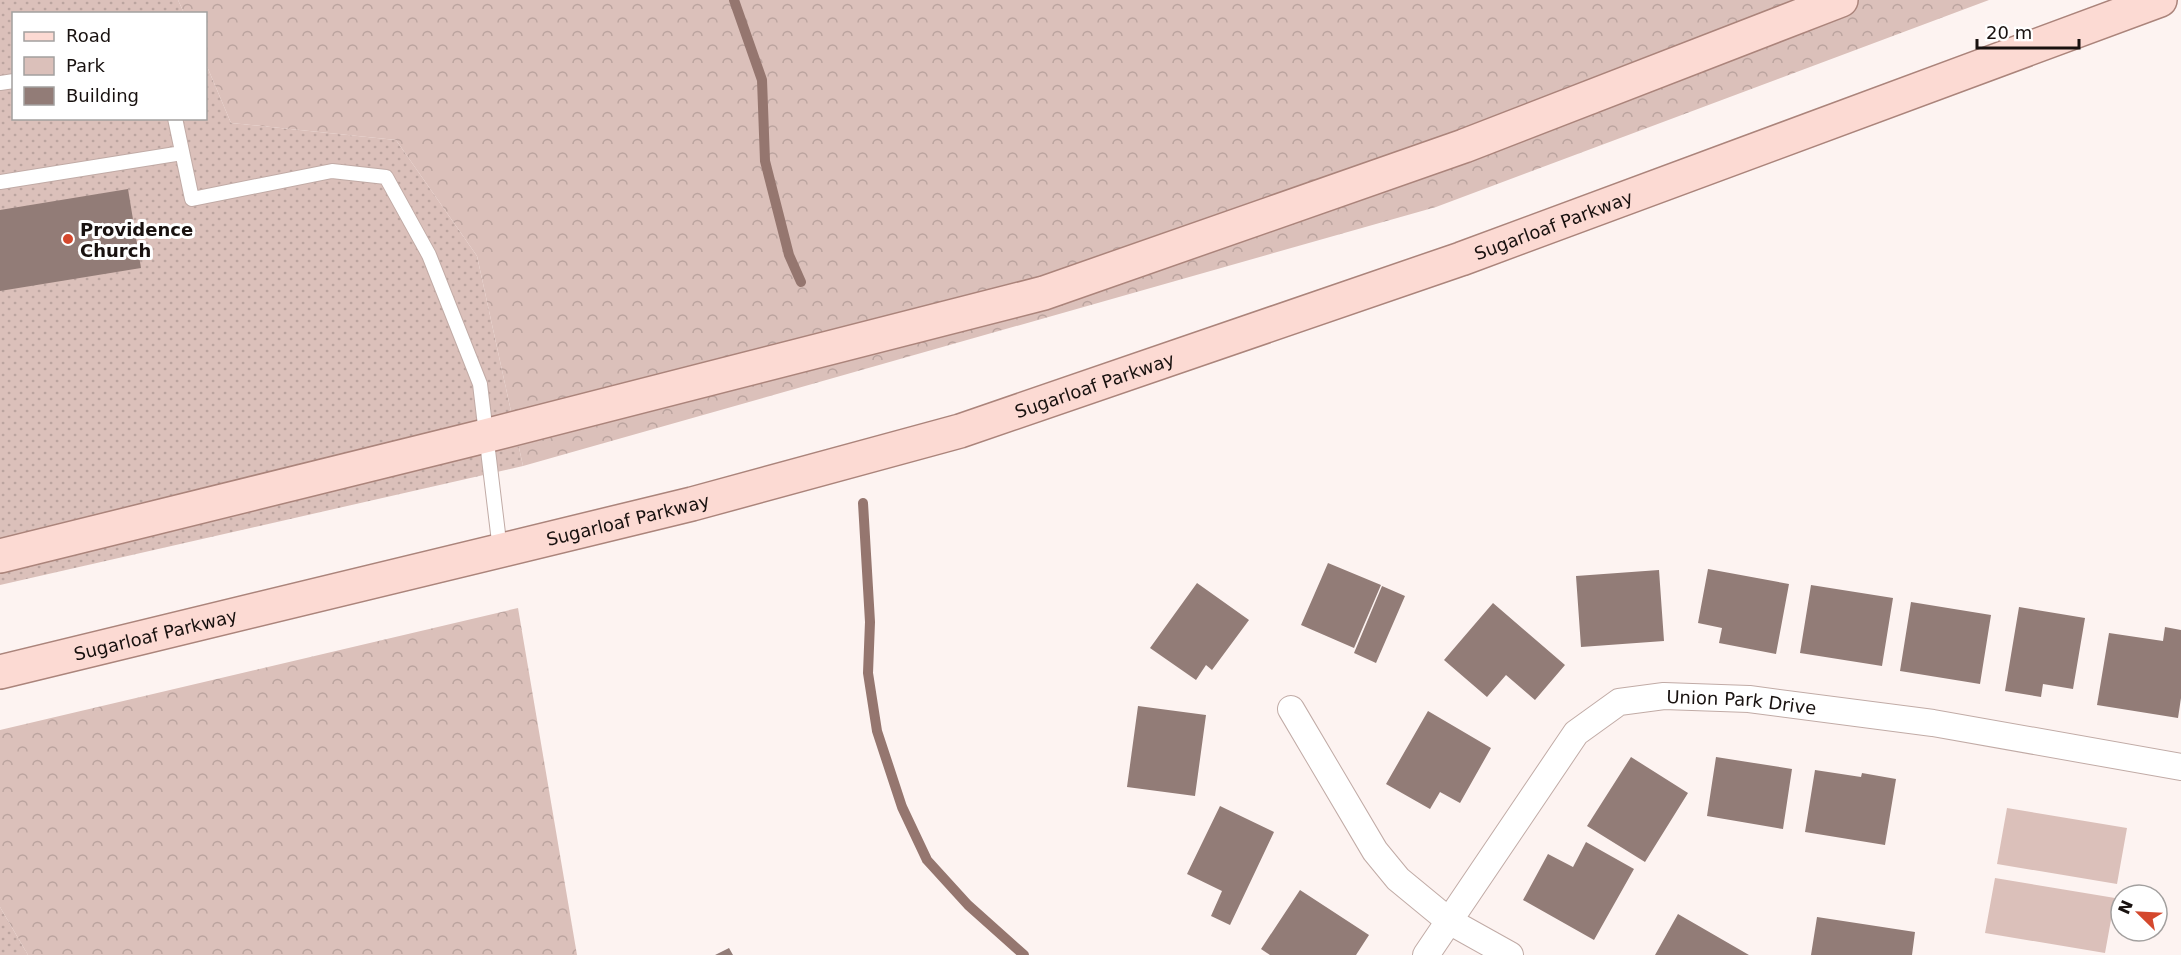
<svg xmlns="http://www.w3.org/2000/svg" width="2181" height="955" viewBox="0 0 2181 955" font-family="'DejaVu Sans',sans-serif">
<defs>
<pattern id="grass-dots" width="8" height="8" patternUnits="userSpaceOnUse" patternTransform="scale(1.5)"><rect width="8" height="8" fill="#dbc0ba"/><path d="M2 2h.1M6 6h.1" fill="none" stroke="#bba49f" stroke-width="1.8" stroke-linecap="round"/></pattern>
<pattern id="forest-crowns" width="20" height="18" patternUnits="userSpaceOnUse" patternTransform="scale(1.5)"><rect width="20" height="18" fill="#dbc0ba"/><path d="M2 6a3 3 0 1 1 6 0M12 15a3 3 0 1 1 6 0" fill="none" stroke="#bba49f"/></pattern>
</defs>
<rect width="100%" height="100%" fill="#fdf3f1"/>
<path fill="url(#grass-dots)" d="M0,0H178L184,13L14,14V118H206V64L231,123L396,140L477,256L523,466L0,585Z
M0,907L28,955H0Z"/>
<path fill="url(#forest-crowns)" d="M178,0H1989L1436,207L523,466L477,256L396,140L231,123L206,64V14L184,13Z
M518,608L577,955H28L0,907V730Z"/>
<path fill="#dbc0ba" d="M2007,808L2127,828L2117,884L1997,864Z
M1995,878L2115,898L2105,953L1985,933Z"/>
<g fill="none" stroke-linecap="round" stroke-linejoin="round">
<path stroke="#95766f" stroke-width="10" d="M734,0L762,80L765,161L789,255L801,282
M863,503L870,622L868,673L877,731L902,807L927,860L968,905L1024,955"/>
</g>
<path fill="#927c77" d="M128,189L141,268L0,291V210Z
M1328,563L1381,585L1354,648L1301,625Z
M1708,569L1789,584L1776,654L1719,643L1722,628L1698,623Z
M1659,570L1664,641L1581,647L1576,576Z
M1197,583L1249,620L1212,670L1206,665L1196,680L1150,648Z
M1811,585L1893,598L1882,666L1800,653Z
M1382,586L1405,596L1376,663L1354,653Z
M1911,602L1991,615L1980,684L1900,671Z
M1493,603L1565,665L1535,700L1506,675L1487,697L1444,660Z
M2019,607L2085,618L2073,689L2043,684L2041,697L2005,691Z
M2165,627L2181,630V698L2178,718L2097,705L2109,633L2163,641Z
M1138,706L1206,715L1195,796L1127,787Z
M1428,711L1491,748L1460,803L1440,792L1430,809L1386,784Z
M1631,757L1688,793L1645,862L1587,826Z
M1716,757L1792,769L1783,829L1707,816Z
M1815,770L1861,777L1862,773L1896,779L1885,845L1805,832Z
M1220,806L1274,832L1230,925L1211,916L1222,891L1187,874Z
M1586,842L1634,869L1594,940L1523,900L1548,854L1573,867Z
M1300,890L1369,935L1356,955H1270L1261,949Z
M1678,914L1749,955H1655Z
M1817,917L1915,932L1912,955H1811Z
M729,948L733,955H715Z"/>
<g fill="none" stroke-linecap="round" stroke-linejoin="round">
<defs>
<path id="service" d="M0,83L14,81
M175,118L192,199L332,171L386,177L429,255L480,384L500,550
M0,182L182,153"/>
<g id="minor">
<path d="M1291,709L1375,851L1398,879L1449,921L1510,955"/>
<path id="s1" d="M1426,955L1576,733L1619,702L1664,696L1749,699L1933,723L2181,767"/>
</g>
<g id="primary">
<path d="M0,556L485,436L1044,293L1464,146L1841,0"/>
<path id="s2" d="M0,672L692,504L960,431L1461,259L2160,0"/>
</g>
</defs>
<use href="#service" stroke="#c1aba6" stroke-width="16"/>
<use href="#minor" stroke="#c1aba6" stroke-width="28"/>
<use href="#primary" stroke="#ab847b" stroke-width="36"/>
<use href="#service" stroke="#fff" stroke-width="14"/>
<use href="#minor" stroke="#fff" stroke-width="26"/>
<use href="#primary" stroke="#fcdad3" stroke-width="33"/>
</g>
<circle fill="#d4482d" stroke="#fff" stroke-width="2" cx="68" cy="239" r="6"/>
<g text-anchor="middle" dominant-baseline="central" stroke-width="6" stroke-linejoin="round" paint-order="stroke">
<g font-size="18" fill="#18110f" stroke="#fff">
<text stroke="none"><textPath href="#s2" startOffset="1618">Sugarloaf Parkway</textPath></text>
<text stroke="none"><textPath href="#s2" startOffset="1132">Sugarloaf Parkway</textPath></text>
<text stroke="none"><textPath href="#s2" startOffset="646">Sugarloaf Parkway</textPath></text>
<text stroke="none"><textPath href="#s2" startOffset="160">Sugarloaf Parkway</textPath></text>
<text stroke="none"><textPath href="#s1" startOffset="444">Union Park Drive</textPath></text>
</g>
<g font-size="18" font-weight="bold" fill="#18110f" stroke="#fff" text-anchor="start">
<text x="80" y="229">Providence<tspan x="80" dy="21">Church</tspan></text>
</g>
</g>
<rect x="12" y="12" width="195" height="108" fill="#ffffff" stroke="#a3a09f" stroke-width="1.5"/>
<rect x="24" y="32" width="30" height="9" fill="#fcdad3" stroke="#a3a09f" stroke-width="1.5"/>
<text x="66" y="42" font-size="18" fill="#18110f">Road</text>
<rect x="24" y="57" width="30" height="18" fill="#dbc0ba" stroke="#a3a09f" stroke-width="1.5"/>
<text x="66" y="72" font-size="18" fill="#18110f">Park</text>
<rect x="24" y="87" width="30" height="18" fill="#927c77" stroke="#a3a09f" stroke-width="1.5"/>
<text x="66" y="102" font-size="18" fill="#18110f">Building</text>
<g transform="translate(2139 913) rotate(294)"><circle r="28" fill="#ffffff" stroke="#a3a09f" stroke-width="1.5"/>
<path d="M0-4.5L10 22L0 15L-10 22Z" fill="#d4482d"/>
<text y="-9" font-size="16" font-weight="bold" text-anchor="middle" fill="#18110f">N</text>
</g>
<path d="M1977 39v9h102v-9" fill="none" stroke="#18110f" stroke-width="3"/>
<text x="1986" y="39" font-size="18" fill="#18110f" stroke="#ffffff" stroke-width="4.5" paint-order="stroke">20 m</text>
</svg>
